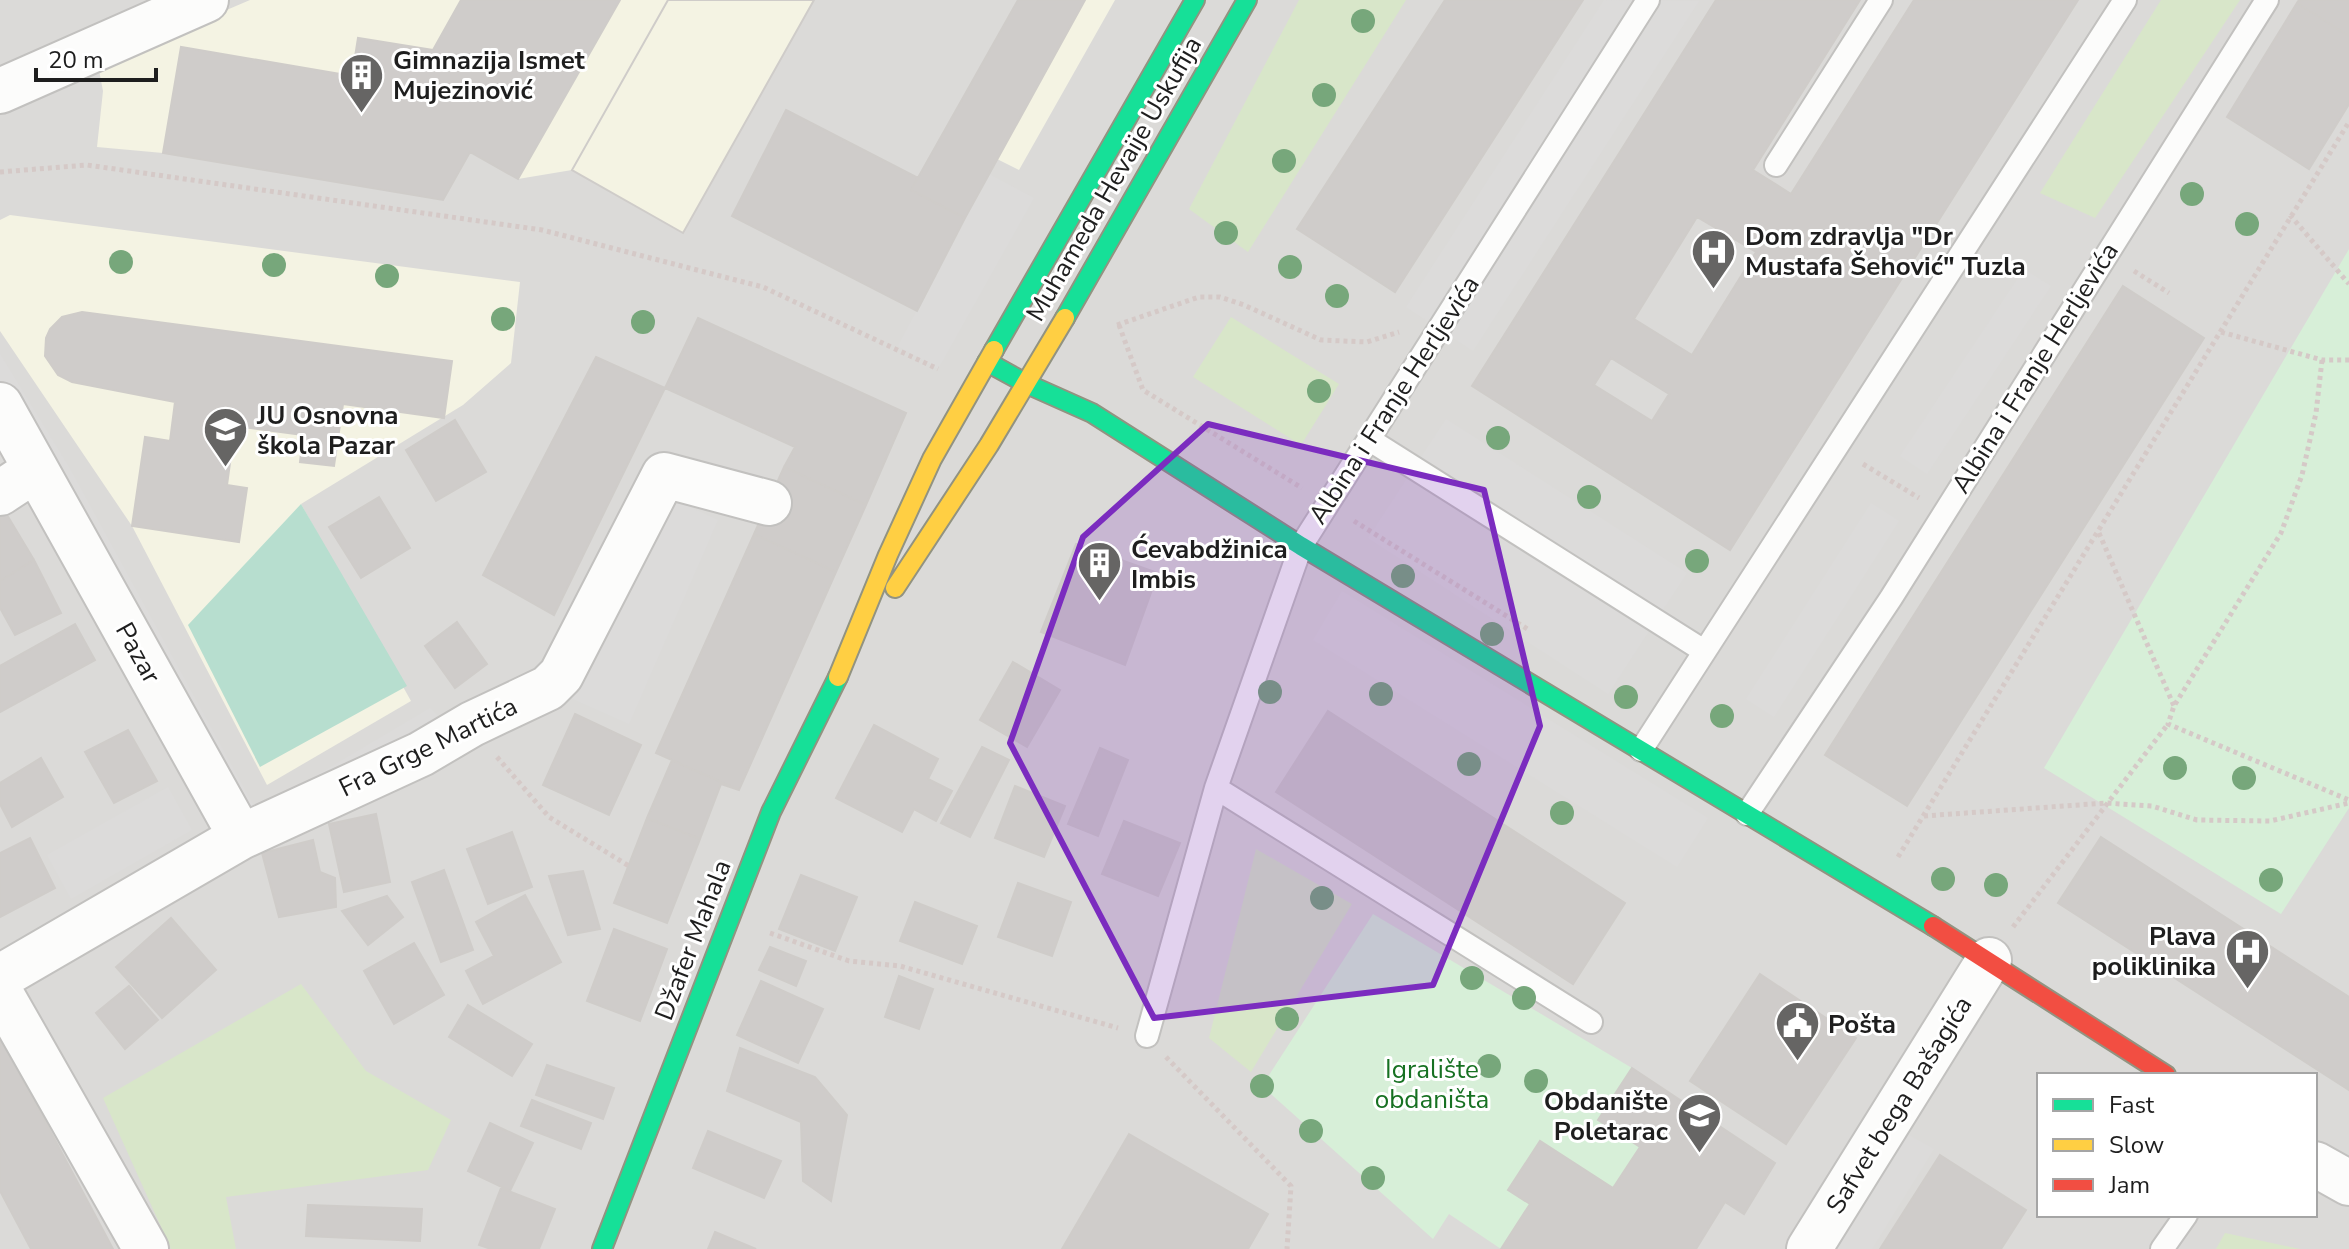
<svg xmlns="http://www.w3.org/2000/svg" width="2349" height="1249" viewBox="0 0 2349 1249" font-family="'Nunito Sans',sans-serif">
<rect width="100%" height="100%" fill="#eceae7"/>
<path fill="#dbdad8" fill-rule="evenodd" d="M0,0H2349V1249H0ZM2039,1075H2315V1215H2039Z"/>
<path fill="#f4f3e3" d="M250,0H814L683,233L572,170L518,179L470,152L443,200L163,153L97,147L103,91L98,65Z
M1018,0H1115L1019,170L997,159L965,218L912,190Z
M10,215L520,282L511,363L463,405L301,504L411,701L267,785L132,526L0,331V220Z"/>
<path fill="#d8e6c9" d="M1299,0H1406L1248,252L1189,209Z
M2161,0H2240L2095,218L2040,193Z
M1231,317L1339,384L1301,445L1193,377Z
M1256,849L1352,904L1251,1072L1209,1038Z
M301,984L366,1071L451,1120L428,1170L226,1197L236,1249H171L103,1098Z
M2225,1233L2300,1249H2216Z"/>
<path fill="#d7efd8" d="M2349,249V808L2281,914L2044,768Z
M1373,914L1632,1068L1598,1120L1640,1147L1613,1188L1540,1141L1509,1190L1530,1204L1501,1249L1449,1214L1433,1239L1262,1086Z"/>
<path fill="#b7decf" d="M301,504L407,686L260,767L188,625Z"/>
<path fill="#dcdbda" d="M1604,0L1699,1L1473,351L1406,307Z
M989,174L1034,198L938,369L898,346Z
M2024,269L2051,286L1927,474L1900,456Z
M0,354L69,467L256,810L239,820L0,388Z
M1446,419L1687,573L1608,694L1368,538Z
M654,490L718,520L629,724L548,688Z
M1871,503L1899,521L1774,717L1746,699Z
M1342,591L1708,818L1677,867L1313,640Z
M430,708L445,723L263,807Z
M168,787L192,830L71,899L47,855Z
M1889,1124L1934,1149L1872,1249H1813Z"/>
<path fill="#cfccca" stroke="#cfccc9" stroke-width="2" fill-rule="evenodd" d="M461,0H620L518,179L470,152L443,200L163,153L181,47L352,76L358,38L433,50Z
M668,0H814L683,233L572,170Z
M668,0H814L683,233L572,170Z
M1018,0H1085L965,218L911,190Z
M1445,0H1583L1395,292L1297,229Z
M1716,0H1860L1753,170L1791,194L1914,0H2078L1730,550L1472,386ZM1697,217L1756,252L1692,355L1634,319ZM1611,358L1669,394L1652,421L1594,385Z
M2299,0H2349V36L2297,3Z
M2297,3L2349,36V104L2309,169L2227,117Z
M786,110L918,178L911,190L965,218L917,311L732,216Z
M2123,286L2204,338L1907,806L1825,755Z
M82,312L452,361L444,418L343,404L334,466L300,462L303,435L235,426L227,485L247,488L239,542L132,526L145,437L170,441L175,402L72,382L58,375L45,356L46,338L50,329L62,317Z
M698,318L906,413L866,505L784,467L795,447L665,388Z
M596,357L665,388L554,615L483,575Z
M455,420L486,472L436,501L406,450Z
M784,467L866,505L836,572L754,534Z
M379,497L410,548L361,578L329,527Z
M1,505L34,560L0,581V506Z
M754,534L836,572L739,790L656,753Z
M1076,544L1158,573L1125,665L1041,632Z
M34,560L61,613L15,635L0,608V581Z
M457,622L487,664L455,688L425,646Z
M75,624L95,660L0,712V666Z
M1013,662L1060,690L1027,747L980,720Z
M1328,711L1625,903L1573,984L1276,792Z
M575,714L641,745L609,815L543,785Z
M874,725L938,759L928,779L952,791L936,821L914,809L902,832L836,798Z
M128,730L157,781L114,803L85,752Z
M982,747L1009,760L970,837L941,823Z
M1100,748L1128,760L1098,836L1068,824Z
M41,758L63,797L12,827L0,804V783Z
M672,760L739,790L721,784L700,839L647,818Z
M1015,786L1065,806L1044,857L995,838Z
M376,814L390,882L344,892L329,824Z
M647,818L700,839L667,923L614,903Z
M1124,821L1180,843L1158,896L1102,874Z
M512,832L532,887L488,904L467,849Z
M2101,837L2349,997V1090L2058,903Z
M30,838L55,888L0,917V853Z
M313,840L320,872L335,878L336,907L279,917L262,853Z
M444,870L473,950L441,962L412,882Z
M583,871L600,929L568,935L549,876Z
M801,875L857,897L835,951L779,929Z
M1018,883L1071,902L1052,956L998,937Z
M525,895L561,962L483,1004L466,971L494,956L476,922Z
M387,896L403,917L368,945L342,911Z
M915,902L977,926L962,964L900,941Z
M171,918L216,970L162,1018L116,967Z
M614,929L667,949L640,1021L587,1001Z
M414,943L444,995L394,1024L364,971Z
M770,947L806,961L796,986L759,970Z
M1760,974L1856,1038L1786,1144L1690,1081Z
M899,976L933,989L919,1029L885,1017Z
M761,981L823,1009L798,1063L737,1035Z
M129,986L158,1020L125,1049L96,1013Z
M468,1005L532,1044L512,1076L449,1037Z
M0,1039L30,1093L113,1249H31L0,1191Z
M740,1048L815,1077L847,1115L831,1201L803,1181L801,1122L727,1091Z
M547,1065L614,1088L603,1119L536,1095Z
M1632,1068L1775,1163L1744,1214L1725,1202L1696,1249H1501L1530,1204L1508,1190L1540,1141L1613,1188L1640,1147L1598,1120Z
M532,1100L591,1123L581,1149L521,1126Z
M490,1123L533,1143L510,1191L468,1171Z
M708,1131L781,1161L764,1198L693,1168Z
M1129,1134L1268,1214L1248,1249H1062Z
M1940,1155L2026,1210L2001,1249H1880Z
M501,1188L555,1209L539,1249H491L479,1245Z
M308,1205L422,1209L420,1241L306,1236Z
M715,1232L756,1249H708Z"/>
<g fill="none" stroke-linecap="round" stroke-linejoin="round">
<defs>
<path id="lane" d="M1776,165L1881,0
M1370,440L1704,651
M1641,750L2125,0
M1216,788L1591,1022
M1747,814L1891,598L2267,0
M1147,1036L1216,788L1301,546L1648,0
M2162,1249L2186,1215"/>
<path id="street" d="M0,91L206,0
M0,405L241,837
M0,493L35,470
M0,977L241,837L421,754L472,724L548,688L561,675L664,475L769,503
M0,992L146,1249
M2315,1164L2349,1183
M1809,1249L1989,960"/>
<path id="fast" d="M1065,318L1247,0
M994,350L1195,0
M987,362L1027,384L1092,413L1301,546L1933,926
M602,1249L771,812L838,677"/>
<path id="slow" d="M895,588L989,445L1065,318
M838,677L888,555L932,459L994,350"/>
<path id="jam" d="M1933,926L2166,1075"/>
</defs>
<use href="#lane" stroke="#c2c1bf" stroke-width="26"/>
<use href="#street" stroke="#c2c1bf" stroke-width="48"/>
<use href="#fast" stroke="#929381" stroke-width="22"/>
<use href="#slow" stroke="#929381" stroke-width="22"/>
<use href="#jam" stroke="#929381" stroke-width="22"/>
<path stroke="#d5c9c7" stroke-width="5" stroke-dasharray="4 4" stroke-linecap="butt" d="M0,172L87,165L542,230L763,287L938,369
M2290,215L2349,284
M2134,271L2169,293
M1117,325L1199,297H1220L1244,305L1321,340L1367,342L1399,332
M1119,325L1143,390L1302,488
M2221,332L2322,360H2349
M2322,360L2316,413L2302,475L2281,533L2174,706L2168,724L2349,800
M1863,464L1919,498
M1354,521L1529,630
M2099,533L2174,706
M497,757L549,817L629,866
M1924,816L2106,803L2152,806L2197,820L2270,821L2349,803
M1898,857L2349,122
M2013,927L2168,724
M770,933L849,961L900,966L1118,1028
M1166,1057L1291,1186L1287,1249"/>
<use href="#lane" stroke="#fcfcfb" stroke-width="22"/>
<use href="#street" stroke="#fcfcfb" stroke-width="44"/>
<use href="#fast" stroke="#16e098" stroke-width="18"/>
<use href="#slow" stroke="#ffcf43" stroke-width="18"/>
<use href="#jam" stroke="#f24e42" stroke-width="18"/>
</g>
<g fill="#77a77b">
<circle cx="1363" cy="21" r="12"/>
<circle cx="1324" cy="95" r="12"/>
<circle cx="1284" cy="161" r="12"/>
<circle cx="2192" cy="194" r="12"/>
<circle cx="2247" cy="224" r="12"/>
<circle cx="1226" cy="233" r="12"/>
<circle cx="121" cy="262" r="12"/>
<circle cx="274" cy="265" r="12"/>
<circle cx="1290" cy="267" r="12"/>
<circle cx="387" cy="276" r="12"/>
<circle cx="1337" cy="296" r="12"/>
<circle cx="503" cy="319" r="12"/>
<circle cx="643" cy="322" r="12"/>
<circle cx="1319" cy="391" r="12"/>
<circle cx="1498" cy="438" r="12"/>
<circle cx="1589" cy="497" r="12"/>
<circle cx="1697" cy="561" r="12"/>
<circle cx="1403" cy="576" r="12"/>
<circle cx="1492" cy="634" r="12"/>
<circle cx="1270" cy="692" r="12"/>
<circle cx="1381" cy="694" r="12"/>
<circle cx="1626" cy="697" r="12"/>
<circle cx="1722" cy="716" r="12"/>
<circle cx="1469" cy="764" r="12"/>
<circle cx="2175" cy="768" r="12"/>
<circle cx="2244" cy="778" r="12"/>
<circle cx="1562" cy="813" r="12"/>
<circle cx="1943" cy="879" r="12"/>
<circle cx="2271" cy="880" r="12"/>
<circle cx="1996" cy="885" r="12"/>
<circle cx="1322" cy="898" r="12"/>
<circle cx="1472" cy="978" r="12"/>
<circle cx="1524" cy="998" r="12"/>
<circle cx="1287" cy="1019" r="12"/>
<circle cx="1489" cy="1066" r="12"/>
<circle cx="1536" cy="1081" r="12"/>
<circle cx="1262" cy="1086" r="12"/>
<circle cx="1311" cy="1131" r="12"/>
<circle cx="1373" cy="1178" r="12"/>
</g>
<path fill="#7b2cbf" fill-opacity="0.2" stroke="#7b2cbf" stroke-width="6" stroke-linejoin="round" d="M1208,424L1484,490L1540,726L1433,985L1154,1018L1010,743L1083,537Z"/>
<defs>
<symbol id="building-pin" viewBox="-11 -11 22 30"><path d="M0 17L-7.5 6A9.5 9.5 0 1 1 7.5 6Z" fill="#666564" stroke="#fff"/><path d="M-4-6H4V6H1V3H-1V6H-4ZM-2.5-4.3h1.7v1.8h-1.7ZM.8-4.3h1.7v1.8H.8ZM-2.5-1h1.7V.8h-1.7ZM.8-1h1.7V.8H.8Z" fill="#fff"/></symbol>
<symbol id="hospital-pin" viewBox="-11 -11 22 30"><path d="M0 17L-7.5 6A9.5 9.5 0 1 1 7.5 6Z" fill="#666564" stroke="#fff"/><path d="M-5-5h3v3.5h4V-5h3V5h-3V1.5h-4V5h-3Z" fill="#fff"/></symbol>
<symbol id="school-pin" viewBox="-11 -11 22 30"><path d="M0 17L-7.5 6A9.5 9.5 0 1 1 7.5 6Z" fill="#666564" stroke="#fff"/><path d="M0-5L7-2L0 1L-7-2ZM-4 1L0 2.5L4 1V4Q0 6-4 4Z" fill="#fff"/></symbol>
<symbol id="civic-pin" viewBox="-11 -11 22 30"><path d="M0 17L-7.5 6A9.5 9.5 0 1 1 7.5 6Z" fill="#666564" stroke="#fff"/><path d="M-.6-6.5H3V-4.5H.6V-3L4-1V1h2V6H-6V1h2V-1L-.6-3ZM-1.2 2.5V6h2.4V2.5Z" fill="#fff"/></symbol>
</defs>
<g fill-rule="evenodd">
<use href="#building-pin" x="336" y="50" width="51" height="69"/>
<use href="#hospital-pin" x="1688" y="226" width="51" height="69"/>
<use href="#school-pin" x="200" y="404" width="51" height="69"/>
<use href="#building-pin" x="1074" y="538" width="51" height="69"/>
<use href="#hospital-pin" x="2222" y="926" width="51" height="69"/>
<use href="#civic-pin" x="1772" y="998" width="51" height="69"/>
<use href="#school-pin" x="1674" y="1090" width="51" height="69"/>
</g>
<g text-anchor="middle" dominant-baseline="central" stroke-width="6" stroke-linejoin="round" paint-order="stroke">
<g font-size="26" font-weight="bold" fill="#1e1e1e" stroke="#fff" text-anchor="start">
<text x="393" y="60">Gimnazija Ismet<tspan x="393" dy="30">Mujezinović</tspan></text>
<text x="1745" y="236">Dom zdravlja "Dr<tspan x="1745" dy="30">Mustafa Šehović" Tuzla</tspan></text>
<text x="257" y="415">JU Osnovna<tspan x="257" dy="30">škola Pazar</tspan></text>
<text x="1131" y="549">Ćevabdžinica<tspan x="1131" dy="30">Imbis</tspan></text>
<text x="2216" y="936" text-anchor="end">Plava<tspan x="2216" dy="30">poliklinika</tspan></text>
<text x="1828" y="1024">Pošta</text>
<text x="1668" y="1101" text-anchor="end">Obdanište<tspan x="1668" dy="30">Poletarac</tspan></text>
</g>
<g font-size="26" fill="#1e1e1e" stroke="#fff">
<text transform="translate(1114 179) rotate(-60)">Muhameda Hevaije Uskufija</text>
<text transform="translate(2035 368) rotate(-58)">Albina i Franje Herljevića</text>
<text transform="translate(1394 400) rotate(-57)">Albina i Franje Herljevića</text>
<text transform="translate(138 653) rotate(61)">Pazar</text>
<text transform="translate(428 747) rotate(-26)">Fra Grge Martića</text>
<text transform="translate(693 940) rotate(-69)">Džafer Mahala</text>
<text transform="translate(1899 1105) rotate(-58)">Safvet bega Bašagića</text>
</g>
<g font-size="26" fill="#177122" stroke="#fff">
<text x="1432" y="1069">Igralište<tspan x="1432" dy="30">obdaništa</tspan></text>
</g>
</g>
<rect x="2037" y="1073" width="280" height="144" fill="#ffffff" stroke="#a5a5a5" stroke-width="2"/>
<rect x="2053" y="1099" width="40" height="12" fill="#16e098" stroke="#a5a5a5" stroke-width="2"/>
<text x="2109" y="1113" font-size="24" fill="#1e1e1e">Fast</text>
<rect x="2053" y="1139" width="40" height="12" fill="#ffcf43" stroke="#a5a5a5" stroke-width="2"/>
<text x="2109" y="1153" font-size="24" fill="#1e1e1e">Slow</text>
<rect x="2053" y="1179" width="40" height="12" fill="#f24e42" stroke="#a5a5a5" stroke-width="2"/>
<text x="2109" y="1193" font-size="24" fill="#1e1e1e">Jam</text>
<path d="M36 68v12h120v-12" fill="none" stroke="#1e1e1e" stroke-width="4"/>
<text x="48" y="68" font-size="24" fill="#1e1e1e" stroke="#ffffff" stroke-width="6" paint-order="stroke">20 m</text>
</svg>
